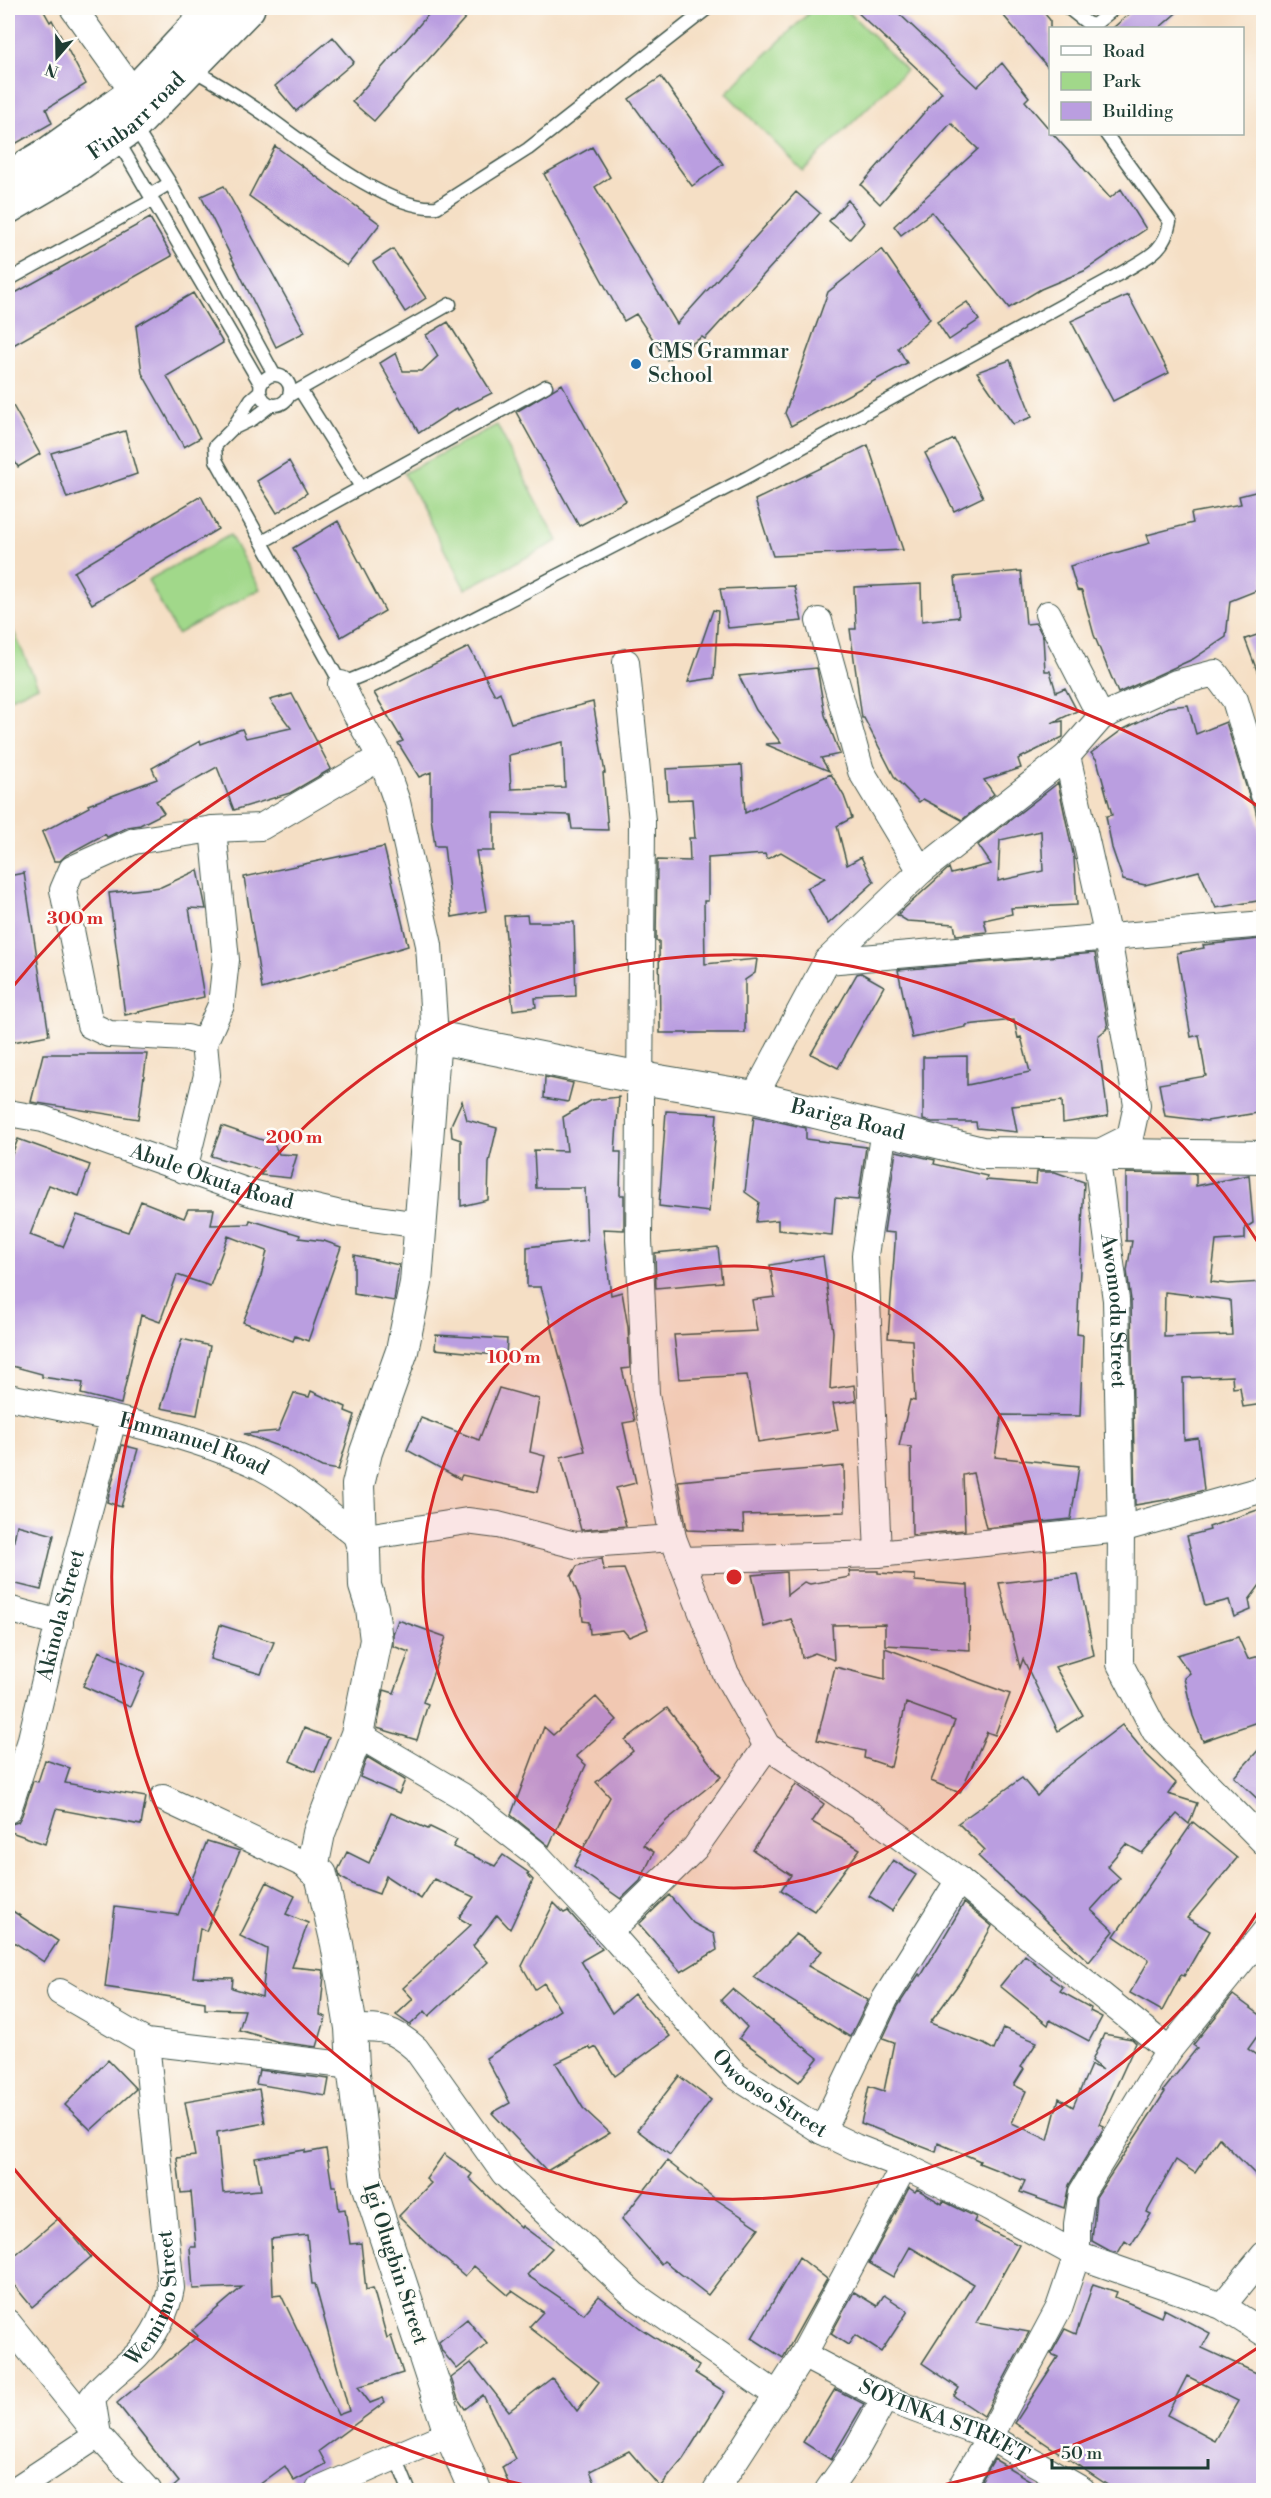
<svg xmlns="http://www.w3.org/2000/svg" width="1271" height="2498" viewBox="0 0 1271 2498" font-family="'Libre Bodoni',serif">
<rect width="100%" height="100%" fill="#fdfcf7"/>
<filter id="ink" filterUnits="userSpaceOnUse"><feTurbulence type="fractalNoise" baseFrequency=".0167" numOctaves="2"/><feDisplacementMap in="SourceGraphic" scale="12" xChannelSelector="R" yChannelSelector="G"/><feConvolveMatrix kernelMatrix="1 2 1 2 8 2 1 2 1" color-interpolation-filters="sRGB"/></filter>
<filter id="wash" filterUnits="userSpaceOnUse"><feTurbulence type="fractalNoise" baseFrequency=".008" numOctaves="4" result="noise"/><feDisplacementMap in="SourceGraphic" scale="24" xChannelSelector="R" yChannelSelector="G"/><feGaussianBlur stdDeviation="1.35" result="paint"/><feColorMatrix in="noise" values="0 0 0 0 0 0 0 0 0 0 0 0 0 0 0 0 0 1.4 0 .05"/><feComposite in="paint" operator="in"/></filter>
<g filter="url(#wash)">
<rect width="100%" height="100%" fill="#f5dfc5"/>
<path fill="#a1d88a" stroke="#608a5f" stroke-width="1.5" d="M814,8H845L906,70L803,171L726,93Z
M497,425L558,541L465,589L404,473Z
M230,535L260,589L177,634L148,580Z
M8,619L38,686L8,699Z"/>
<g id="blocks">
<path fill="#ba9ee0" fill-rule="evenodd" d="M8,8H42L50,22L52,20L86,84L46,109L52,123L8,148Z
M434,8H474L374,121L352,102Z
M853,8H893L977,87L1002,63L1029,97L1025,101L1050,130V134H1053L1110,198L1121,189L1146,229L1084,271L1041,289L1009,308L932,212L901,235L894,226L978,149L951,123L880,204L861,185L942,92Z
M997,8H1040L1050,20V70Z
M1136,8H1182L1159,28H1113Z
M333,37L354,62L296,111L275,86Z
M661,77L723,164L692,186L629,99Z
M275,146L380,224L347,266L249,196Z
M592,147L610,177L595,187L677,324L796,192L820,213L705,339L702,337L667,360L636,314L624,321L544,174Z
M224,186L305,332L276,347L201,196Z
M848,200L864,223L850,239L829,221Z
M150,218L172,256L8,348V297Z
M393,249L426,298L405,312L373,262Z
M882,249L930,319L898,348L907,363L791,426L785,413L828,292Z
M193,293L223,343L167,376L200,438L184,447L142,373L136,326Z
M1128,295L1169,373L1113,401L1071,321Z
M967,302L979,320L949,340L937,322Z
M448,322L492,393L458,410L457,408L419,433L380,363L396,353L403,371H422L438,356L426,335Z
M1010,360L1032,417L1013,424L977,372Z
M562,384L626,501L579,526L516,412Z
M8,397L40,454L18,467L8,450Z
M125,431L137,474L67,498L51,453Z
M954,439L983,497L954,511L925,453Z
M868,445L903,550L773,556L755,500Z
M289,461L307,493L277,513L257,481Z
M1263,490V588L1230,601L1226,637L1193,659L1118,693L1094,635L1082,591L1077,590L1070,566L1150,543L1147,535L1193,523L1191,513L1241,504L1239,496Z
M201,496L218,529L92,604L74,572Z
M338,521L385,611L341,637L293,548Z
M1021,571L1026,624L1036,623L1043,637L1045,671H1050L1056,692L1065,688L1077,711L1052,723L1063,721V737L1018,759L1021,768L984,780L994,794L962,820L923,799L919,802L895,778L864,718H862L850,629H856L854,587L921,584L922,621L959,617L955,577Z
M794,586L802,621L728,628L720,589Z
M713,610L718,611L714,678L688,682Z
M1263,633V684H1262L1245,639Z
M469,647L495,695L500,692L511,723L593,702L605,773H603L608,830L572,829L570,815L494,813V851H476L486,911L452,917L444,846H435L431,817V772L419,777L398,743L403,741L374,693ZM563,742L565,787L511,789L509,755Z
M817,668L825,715L840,754L821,758L829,771L765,744L781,743L756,710L739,676Z
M292,694L331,769L290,793L234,810L217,767L156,801L164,813L140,825L128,827L107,837L105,834L66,855L60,861H54L42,832L89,807L88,805L157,779L152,768L200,741L201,744L242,729L246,738L291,728L270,700Z
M1188,705L1196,734L1226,722L1250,799L1255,807L1260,832H1263V900L1216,908L1199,871L1145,885L1123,880L1112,848L1106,816L1112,815L1097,760L1091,753L1122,730L1168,707Z
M742,765L745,813L831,774L844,796L852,818L837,826L847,865L861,857L874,882L828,924L807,888L825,878L781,852L767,859L765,854L708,858V901H704L705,964L757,959L755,973L745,980V1033H660L659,941H656L657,860L690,861L689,838H695L692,799L668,800L666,769Z
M1058,783L1074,858L1077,905L1011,908L1012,914L984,920L987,932L956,935L954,924L907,921L897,915L949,868L951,874L991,864L978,845ZM1041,831L1043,871L998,881L1000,840Z
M384,847L408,946L262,989L244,877Z
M198,870L206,909L189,908L204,997L125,1015L109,893L161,887Z
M24,873L49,1035L8,1043V876Z
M527,915L528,922H574L576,996L535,998L536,1007L513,1010L504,916Z
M1260,939L1263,966V1112L1207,1121L1165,1116L1159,1084L1206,1076L1199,1035L1191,1037L1177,953L1204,948L1203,945Z
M1095,953L1108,1028L1098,1036L1108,1116L1063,1123L1062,1101L1012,1106L1017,1132L977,1128L976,1122H932L923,1120V1057L967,1056V1085L1030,1072L1021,1037L1018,1038L1014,1020L966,1025V1027L912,1038L898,970Z
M861,973L884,986L838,1068L811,1054L857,974Z
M43,1054H147L138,1119L31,1102Z
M545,1077L573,1083L568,1102L544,1098Z
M619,1097L615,1152H621L620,1195H624V1230L603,1229L611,1295L622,1292L628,1327L630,1368L622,1369L635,1421L623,1423L636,1483L616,1488L626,1526L581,1530L561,1457L585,1451L541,1287H527V1247L587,1240L585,1188H536L534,1150L567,1151L563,1117L592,1100Z
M462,1101L467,1120L497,1128L489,1162L488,1200L461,1206V1140L452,1137L451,1125Z
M666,1111L717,1114L709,1212L659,1206Z
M754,1116L806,1128V1139L866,1147L858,1200L835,1198L832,1235L778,1230V1220L756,1222L759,1202L745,1192Z
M222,1126L274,1144L279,1154L297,1155L290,1178L260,1175L264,1171L211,1156Z
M18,1139L90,1165L79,1196L49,1185L30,1235L63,1247L77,1215L128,1232L141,1201L184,1218L188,1209H214L211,1225L249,1224L250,1220L300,1235L299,1238L324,1241L341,1247L308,1341L295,1336L293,1341L243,1322L260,1280L267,1251L228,1236L210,1286L177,1275L160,1322L141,1315L121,1404L81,1394L83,1383L42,1377V1374L8,1365V1164Z
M896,1151L935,1160L934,1164L987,1176L986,1180L1036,1184L1037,1172H1055L1084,1182L1077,1334L1083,1335L1080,1416L1002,1415L995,1457L1079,1466L1071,1519L986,1528L973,1473L963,1475L965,1530L912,1535L911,1447L899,1446L910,1400L915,1401L912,1340L888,1338L895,1243V1233L884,1232Z
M1126,1173L1196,1174V1186L1249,1175L1253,1223L1245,1228V1239L1216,1241L1211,1282L1229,1284L1263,1282V1404L1243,1407L1240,1387L1233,1388L1232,1376L1183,1378L1184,1440L1198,1438L1204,1490L1171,1499L1135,1505L1131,1300L1127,1271L1132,1241H1126ZM1165,1292L1230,1300L1232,1335L1164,1337Z
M718,1247L722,1282L656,1288L655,1253Z
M354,1255L399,1265L394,1301L354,1294Z
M823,1256L833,1332L830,1389L854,1385L856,1401L833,1404L838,1430L758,1442L747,1375L679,1379L674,1335L757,1331L752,1300L775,1297L770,1265Z
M436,1335L507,1339L506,1356L435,1349Z
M182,1339L210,1346L197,1415L161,1408Z
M499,1388L539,1399L530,1452L545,1456L537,1492L462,1475L460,1479L407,1450L421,1418L479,1440Z
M311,1391L346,1407L345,1411L355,1415L338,1470L322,1467L286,1449L244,1434L278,1431L294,1393L309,1397Z
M122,1445L138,1449L121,1507L107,1502Z
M844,1466L845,1512L743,1515L744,1532L687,1530L678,1481Z
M1263,1508V1581L1249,1600L1251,1610L1234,1617L1229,1600L1205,1606L1187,1536L1210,1530L1209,1527Z
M17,1525L54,1535L41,1590L8,1582V1569Z
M602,1558L604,1570L624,1569L648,1629L629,1637L623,1630L590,1634L589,1622L583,1621L581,1602L571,1576L577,1566Z
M849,1571H878V1573L915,1575V1581L968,1585L970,1650L885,1645V1624L832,1625L834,1660L815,1653L802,1658L799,1638L791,1619L764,1627L752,1575L786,1572L787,1595L804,1582L810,1584L850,1577Z
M1078,1574L1094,1655L1055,1667L1083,1715L1058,1731L1023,1659L1020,1668L999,1583Z
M398,1620L446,1637L423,1702L428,1704L417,1740L377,1728L384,1690L394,1693L409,1652L393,1646V1634Z
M220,1625L274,1642L261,1674L210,1659Z
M1238,1637L1248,1659L1260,1656L1263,1668V1720L1203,1741L1193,1716L1184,1678L1190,1673L1177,1655Z
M885,1648L1010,1694L995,1735L987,1732L960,1793L931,1781L955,1721L906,1703L891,1767L864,1758L865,1751L817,1740L835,1667L885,1679Z
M99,1651L145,1672L130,1707L83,1686Z
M596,1697L617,1720L576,1756L586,1765L549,1846L511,1815L544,1727L553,1735Z
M667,1708L721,1777L667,1820L643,1845L654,1852L640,1881L621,1899L574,1866L610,1797L596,1782L633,1751L625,1740Z
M1122,1725L1147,1755L1176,1783L1168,1794L1197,1803L1189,1824L1177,1814L1142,1853L1126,1844L1107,1866L1120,1878L1091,1910L1114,1931L1089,1962L978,1856L985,1850L958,1823L1022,1778L1037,1796L1058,1774Z
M304,1728L329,1738L315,1772L290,1761Z
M1263,1745V1804L1234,1777Z
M367,1757L405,1780L399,1794L360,1777Z
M45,1760L70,1768L65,1783L146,1797L141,1825L56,1809L45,1844L8,1831V1825L18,1822L22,1815L33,1781L38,1782Z
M796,1784L824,1804L812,1822L860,1849L814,1911L781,1890L791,1875L753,1850Z
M391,1813L428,1829L430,1827L457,1840L453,1847L495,1866L503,1855L529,1873L527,1874L533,1880L510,1929L497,1915L473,1946L488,1962L429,2016L425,2011L410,2025L396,2015L413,1999L403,1988L471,1925L459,1918L474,1897L434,1879L421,1899L386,1876L379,1894L354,1885L340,1877L338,1870L347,1852L369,1863Z
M1193,1822L1237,1858L1187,1918L1210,1931L1184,1976L1181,1975L1162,2011L1130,1993L1149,1960L1114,1936Z
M207,1841L240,1851L206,1931L200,1928L193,1977L233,1978L232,1988L262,1997L267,1949L240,1936L267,1882L295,1896L286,1914L308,1923L292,1967L323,1970L324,1975L320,2015L326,2017L317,2047L279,2042L239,2030L245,2010L205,2009V2002L105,1987L115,1907L178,1915Z
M893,1860L916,1875L892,1911L869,1896Z
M669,1895L693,1923L714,1934L717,1950L681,1972L639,1924Z
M554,1903L564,1913L568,1911L602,1949L581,1961L612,2013L634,1994L670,2036L615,2076L596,2047L591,2050L589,2047L556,2063L583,2108L610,2133L547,2171L492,2113L510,2103L486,2058L560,2010L544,1983L535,1989L522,1966Z
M964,1903L992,1926L960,1982L930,2023L984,2044L994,2050L1003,2028L1037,2042L1021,2067L1024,2069L1014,2085L1026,2091L1012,2123L1048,2140L1059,2098L1073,2107L1091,2065L1103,2070L1092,2061L1104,2034L1132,2039L1136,2043L1099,2124L1104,2126L1102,2131L1069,2185L1064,2208L1020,2192L1025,2181L979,2163L980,2161L938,2143L936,2152L861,2123L869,2086L884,2091L894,2042L883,2038L898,2006L919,1974L921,1976Z
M8,1908L58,1941L44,1962L8,1938Z
M796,1934L822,1951L808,1966L868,2000L850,2037L753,1977Z
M1025,1955L1051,1976L1050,1978L1063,1987L1060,1991L1091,2008L1090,2011L1102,2017L1089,2041L1050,2020L1048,2025L1000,1986Z
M732,1989L818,2058L799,2082L739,2038L747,2027L721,2000Z
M1233,1995L1263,2017V2028L1248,2049L1263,2060V2182L1219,2138L1195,2173L1176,2160L1147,2212L1151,2214L1131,2245L1125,2241L1118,2253L1110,2251L1092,2241L1096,2197L1165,2092L1163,2091L1197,2048L1193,2045Z
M108,2060L136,2089L91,2130L65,2105Z
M259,2070L329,2079L326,2096L256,2084Z
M679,2076L711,2100L670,2155L637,2130Z
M259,2089L265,2123L217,2132L223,2193L261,2190L255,2158L305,2150V2153L326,2149L332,2186H336L339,2210L345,2209L350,2244L361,2243L366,2290L373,2288L387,2338L391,2336L403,2373L358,2387L370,2403L383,2398L385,2402L319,2451L326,2464L294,2481L285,2466L252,2490H170L179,2482L117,2403L198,2336L192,2330L242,2287L193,2289L190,2247H196L191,2192L181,2193L177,2158L195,2156L185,2102ZM307,2235L312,2284H315L349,2411L338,2415L281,2295L273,2296L271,2239Z
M444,2154L472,2174L469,2178L521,2228L522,2226L552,2248L527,2275L584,2314L599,2296L640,2328L699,2366L695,2373L725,2392L683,2459L660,2487L629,2451L590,2471L598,2490H511L502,2467L515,2459L483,2395L465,2409L458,2399L451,2378L471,2363L509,2411L552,2378L577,2411L599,2382L529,2327L543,2312L512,2291L508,2295L474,2266L465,2276L432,2248L399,2216L431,2183L426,2179Z
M667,2161L714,2198L759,2228L708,2295L664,2261L661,2264L622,2219Z
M909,2188L915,2192L917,2189L942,2204L943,2201L976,2217L974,2222L1019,2245L976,2323L1029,2332L984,2416L954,2396L959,2388L922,2363L973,2284L910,2247L893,2277L869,2263Z
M59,2218L91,2257L32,2307L8,2278V2261Z
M799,2257L827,2279L783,2358L752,2338Z
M1093,2284L1117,2292L1115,2297L1161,2317L1164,2309L1210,2333L1202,2348L1263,2376V2490H1115L1015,2423L1058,2357L1051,2354L1065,2329L1076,2334ZM1187,2376L1238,2401L1215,2441L1167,2415Z
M854,2292L877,2306L884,2295L908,2311L881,2352L855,2335L848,2345L831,2334Z
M467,2319L487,2344L457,2369L442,2351L439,2342Z
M835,2389L864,2404L831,2460L803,2442Z
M994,2459L1046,2490H976Z"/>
</g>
</g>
<g filter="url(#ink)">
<use href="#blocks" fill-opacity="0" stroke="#3f554a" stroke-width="1.5"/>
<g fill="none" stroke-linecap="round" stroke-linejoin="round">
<defs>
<path id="service" d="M1068,8L1087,23L1094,25L1115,8
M191,69C214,81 236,95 258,110C299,138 387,212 437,207L528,149L708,8
M135,128L170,183L274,374
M115,140L125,153L261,385
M150,195L170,183
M8,280L153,200
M260 390a15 15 0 1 1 30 0a15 15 0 1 1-30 0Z
M300,390L361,487
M260,391L251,399L232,429L215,446L216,460L341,684L368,673L748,477L1121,273C1147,257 1164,253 1170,222L1106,134
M290,395L450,304
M232,429L253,419L271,405
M262,542L546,386
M396,2458L409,2490"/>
<g id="minor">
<path d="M73,8L134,93"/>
<path d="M1048,614L1101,717"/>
<path d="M819,621L861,771L921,871"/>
<path d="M626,662L642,821L639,1240L646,1394L673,1538L725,1672L767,1746L869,1814L959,1880L1169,2050"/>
<path d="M341,684L354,711L381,757L397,802L429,945L435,1037"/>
<path id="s1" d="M1067,756L1108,938L1137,1105L1130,1137L1096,1154L1116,1300L1121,1529L1120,1664L1155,1731L1264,1842"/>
<path d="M827,961L1264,924"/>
<path d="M204,1043L221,1005L226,960L213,829"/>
<path d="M754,1097L827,961L921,871L1067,756L1101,717L1176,683L1215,673L1235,700L1264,795"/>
<path id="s2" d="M8,1113L43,1119L251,1193L336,1213L420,1225"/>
<path d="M184,1170L207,1075L204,1043L187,1038L109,1034L90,1025L63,890L72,869L134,841L213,829L261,827L381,757"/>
<path id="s3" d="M8,1397C86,1412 178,1430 251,1462C291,1480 326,1512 360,1538L467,1521L498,1525L575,1545L673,1538"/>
<path d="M878,1554L865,1255L884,1129"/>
<path d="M682,1560L878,1554L1121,1529L1264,1489"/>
<path d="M8,1609L60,1623"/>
<path id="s4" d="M357,1734L462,1796L534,1852L609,1932L736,2076L822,2131L855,2147L904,2166L987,2206L1077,2255L1222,2306L1264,2333"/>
<path d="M163,1798L312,1868"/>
<path id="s5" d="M8,1810L30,1743L53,1646L113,1420"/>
<path d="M609,1932L695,1848L767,1746"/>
<path d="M60,1992L146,2042L353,2066"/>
<path d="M351,2028C383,2028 391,2027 416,2049L504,2173L634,2295L777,2395"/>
<path d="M822,2131L885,1999L959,1880"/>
<path d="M1222,2306L1264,2255"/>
<path d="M8,2323L98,2435L148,2490"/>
<path id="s6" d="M803,2355L885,2398L990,2437L1082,2490"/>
<path id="s7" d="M15,2490L98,2435L92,2398C105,2380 122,2370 137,2355C154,2338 167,2311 171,2288L146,2042"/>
<path d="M319,2490L450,2433"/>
<path d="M716,2490L803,2355L904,2166"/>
<path d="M828,2490L855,2452L885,2398"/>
<path d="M959,2490L990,2437L1059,2308L1077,2255V2224L1082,2192L1169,2050L1264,1933"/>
</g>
<g id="tertiary">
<path id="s8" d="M475,2490L450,2433L367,2181L353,2066L351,2028L337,1944L321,1875L312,1868L319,1833L357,1734L376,1640L372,1608L365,1586L364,1551L360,1538L358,1485L366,1452L402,1351L416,1283L435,1037L641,1078L754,1097L982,1153L1264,1157"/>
</g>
<g id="secondary">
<path d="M8,178L50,153L134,93L214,8"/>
<path id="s9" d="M8,207L61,176L133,126L248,8"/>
</g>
</defs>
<use href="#service" stroke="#3f554a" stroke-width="15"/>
<use href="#minor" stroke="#3f554a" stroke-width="28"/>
<use href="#tertiary" stroke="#3f554a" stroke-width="34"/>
<use href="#secondary" stroke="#3f554a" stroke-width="36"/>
<use href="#service" stroke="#fff" stroke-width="12"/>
<use href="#minor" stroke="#fff" stroke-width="26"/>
<use href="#tertiary" stroke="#fff" stroke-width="32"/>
<use href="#secondary" stroke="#fff" stroke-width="33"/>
</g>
</g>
<circle cx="734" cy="1577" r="311" fill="#d62828" fill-opacity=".12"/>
<g fill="none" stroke="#d62828" stroke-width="3">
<circle cx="734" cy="1577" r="311"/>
<path d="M1261 1907A622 622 0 1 1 1261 1247"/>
<path d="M1262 2345A932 932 0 0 1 920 2490M548 2490A932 932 0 0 1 10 2164M10 990A932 932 0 0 1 1262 809"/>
</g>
<circle fill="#1f6fb2" stroke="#fdfcf7" stroke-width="2" cx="636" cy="364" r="6"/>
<g text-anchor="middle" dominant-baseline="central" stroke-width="5" stroke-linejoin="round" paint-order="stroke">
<g font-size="21" fill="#1f3d34" stroke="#fdfcf7">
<text stroke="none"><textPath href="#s9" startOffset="158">Finbarr road</textPath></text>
<text stroke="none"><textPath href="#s8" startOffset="1922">Bariga Road</textPath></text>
<text stroke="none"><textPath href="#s2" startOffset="214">Abule Okuta Road</textPath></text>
<text stroke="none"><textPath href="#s1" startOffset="585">Awomodu Street</textPath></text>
<text stroke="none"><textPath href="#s3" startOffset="192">Emmanuel Road</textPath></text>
<text stroke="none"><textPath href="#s5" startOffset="202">Akinola Street</textPath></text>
<text stroke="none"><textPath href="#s4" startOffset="552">Owooso Street</textPath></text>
<text transform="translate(395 2264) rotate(72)">Igi Olugbin Street</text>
<text stroke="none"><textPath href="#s7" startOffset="261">Wemimo Street</textPath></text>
<text stroke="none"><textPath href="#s6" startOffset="156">SOYINKA STREET</textPath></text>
</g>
<g font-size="21" fill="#1f3d34" stroke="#fdfcf7" text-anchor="start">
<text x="648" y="352">CMS Grammar<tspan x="648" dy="24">School</tspan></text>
</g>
</g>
<circle cx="734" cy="1577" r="9" fill="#d62828" stroke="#fdfcf7" stroke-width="3"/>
<g font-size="18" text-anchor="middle" font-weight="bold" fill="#d62828" stroke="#fdfcf7" stroke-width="5" stroke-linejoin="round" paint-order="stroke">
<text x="75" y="924">300 m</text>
<text x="294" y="1143">200 m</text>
<text x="514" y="1363">100 m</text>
</g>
<rect width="1271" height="2498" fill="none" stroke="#fdfcf7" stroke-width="30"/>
<rect x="1049" y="27" width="195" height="108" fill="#fdfcf7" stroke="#a4b0a9" stroke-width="1.5"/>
<rect x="1061" y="46" width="30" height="9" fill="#ffffff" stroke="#a4b0a9" stroke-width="1.5"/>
<text x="1103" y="57" font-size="18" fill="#1f3d34">Road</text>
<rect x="1061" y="72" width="30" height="18" fill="#a1d88a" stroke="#a4b0a9" stroke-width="1.5"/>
<text x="1103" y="87" font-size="18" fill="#1f3d34">Park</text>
<rect x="1061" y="102" width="30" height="18" fill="#ba9ee0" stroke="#a4b0a9" stroke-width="1.5"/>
<text x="1103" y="117" font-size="18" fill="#1f3d34">Building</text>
<g transform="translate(57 57) rotate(200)" stroke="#fdfcf7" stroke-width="4.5" paint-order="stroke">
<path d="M0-4.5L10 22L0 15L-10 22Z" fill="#1f3d34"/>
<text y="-9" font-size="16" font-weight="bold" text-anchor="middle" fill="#1f3d34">N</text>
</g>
<path d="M1052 2459v9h156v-9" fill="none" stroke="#1f3d34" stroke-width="3"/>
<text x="1061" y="2459" font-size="18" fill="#1f3d34" stroke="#fdfcf7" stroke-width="4.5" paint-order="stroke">50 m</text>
</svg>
